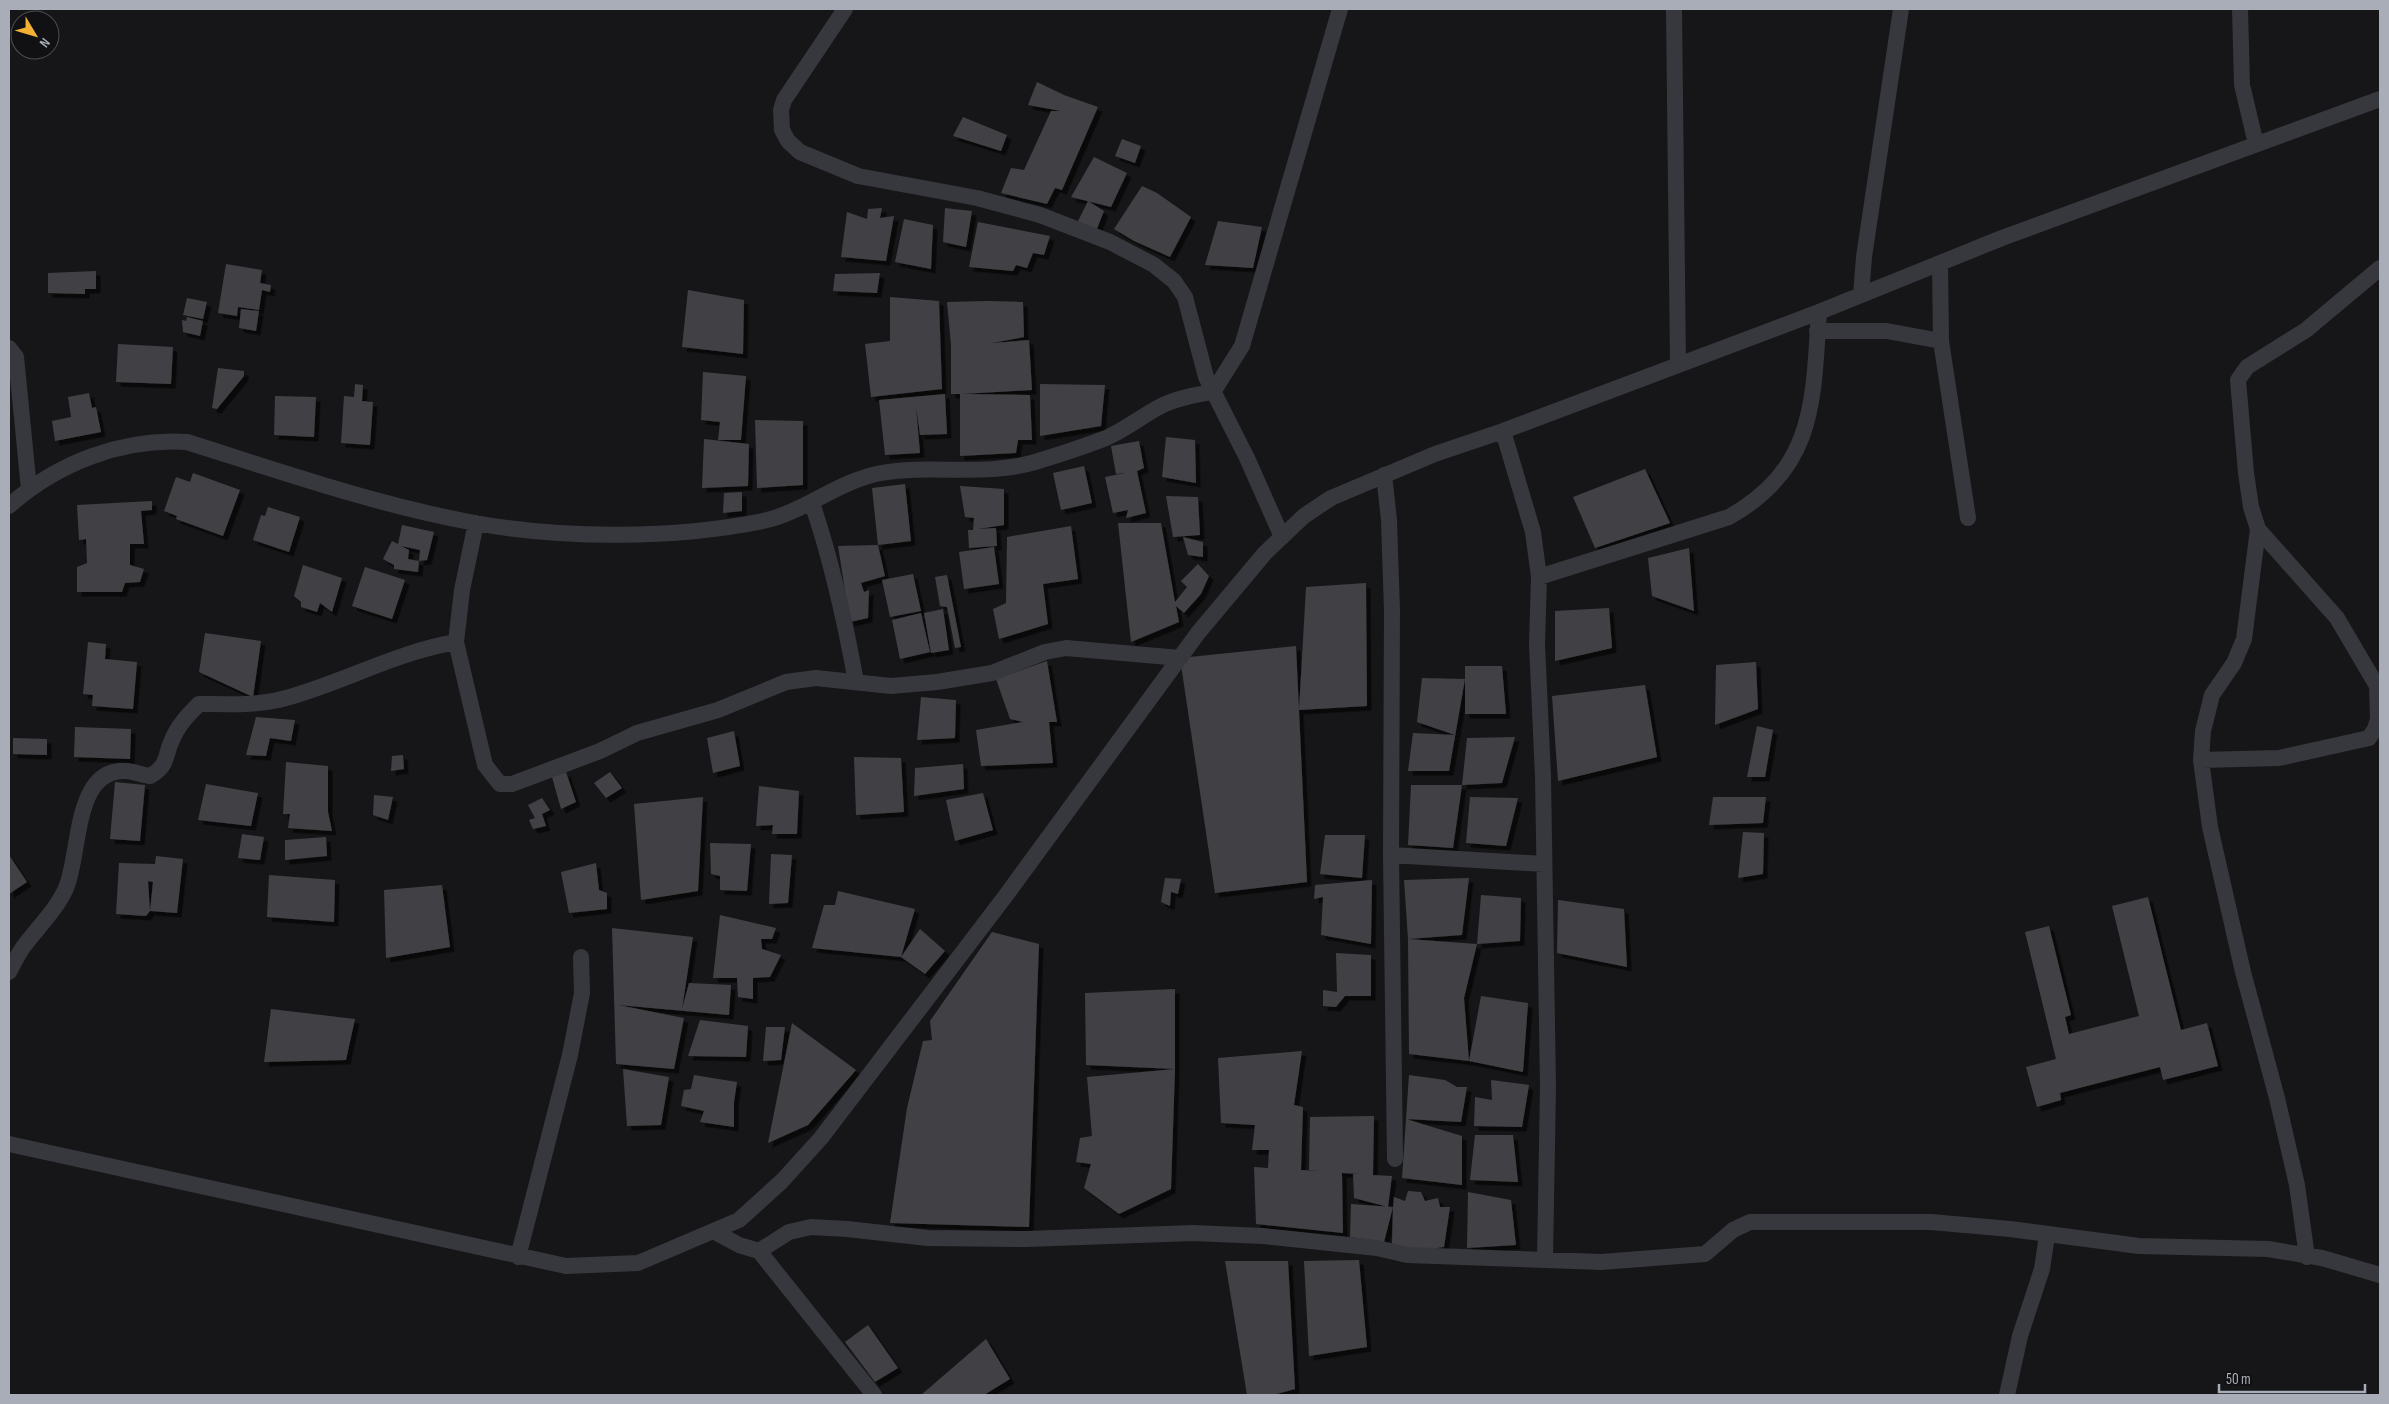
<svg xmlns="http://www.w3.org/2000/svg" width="2389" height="1404" viewBox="0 0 2389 1404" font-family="'Sofia Sans Condensed',sans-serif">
<defs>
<filter id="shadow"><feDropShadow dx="4.5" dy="4.5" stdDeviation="0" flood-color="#0009"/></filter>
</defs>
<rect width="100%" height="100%" fill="#161618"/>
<path fill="#404145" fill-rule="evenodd" filter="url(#shadow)" d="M1037,82L1064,95L1098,107L1062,190L1055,188L1047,204L1001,193L1011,168L1024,170L1051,111H1061L1028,105Z
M963,117L1007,135L1001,151L953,136Z
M1122,139L1141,146L1135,163L1115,156Z
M1094,157L1127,173L1111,207L1071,197Z
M1142,186L1157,193L1191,217L1170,257L1134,241L1114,229Z
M1088,201L1104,211L1096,231L1078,221Z
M882,208L880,218L894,216L886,261L841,257L847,212L867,219L868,209Z
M945,208L972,211L966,247L943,242Z
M904,219L933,225L931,269L895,262Z
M1218,221L1262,227L1253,268L1205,265Z
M978,222L1050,236L1044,255L1033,253L1027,268L1016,265L1013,271L969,267Z
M226,264L262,270L260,283L271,285L270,292L262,290L259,310L238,307L237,316L218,313Z
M96,271V289H85V294L48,293V273Z
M880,273L877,293L833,291L835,274Z
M688,290L744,300L743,354L682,347Z
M890,297L939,301L942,389L871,397L865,344L890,341Z
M187,298L207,302L203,319L183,315Z
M988,301L1023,302L1024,337L992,343L1029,340L1032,390L962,394L1030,395L1032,440H1018L1016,453L960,456V394H951V345L947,302Z
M241,309L259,311L256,331L239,328Z
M187,317L203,321L200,336L183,332L182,320L186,321Z
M118,344L173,347L171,384L116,382Z
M218,368L244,371V376L217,409L212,408Z
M703,372L746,376L741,440H718L720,422L701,420Z
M355,384L363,385L362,401L373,402L370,445L341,443L344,396L354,397Z
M1040,384L1105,385L1101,426L1040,436Z
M89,393L92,408L96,407L101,432L55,441L52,421L71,417L68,397Z
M945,394L947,434L920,435L916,406L920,453L885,455L879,400Z
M275,396L316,397L314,437L274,435Z
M755,420L803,421V485L757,488Z
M1166,437L1195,440L1196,483L1162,477Z
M704,439L749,444L748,486L702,488Z
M1139,441L1144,468L1137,471L1146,513L1126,518L1128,510L1113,513L1105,477L1125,473L1116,474L1111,446Z
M1084,466L1092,503L1061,510L1053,473Z
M1645,469L1670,523L1595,548L1573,497Z
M193,473L240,490L223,536L176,519L177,516L164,511L176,477L190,482Z
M905,484L911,541L878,545L872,488Z
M960,486L1004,489V525L978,529L996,528L997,546L969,548L968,530H973L974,518L965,517Z
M742,492V511L723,513L724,493Z
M1166,496L1198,497L1200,535L1173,537Z
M152,501V510L141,511L144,544H130V565L144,569L140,582L125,583L122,592H77V567L87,563L86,539L79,540L77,505Z
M268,507L300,517L289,552L253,540L261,515L265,516Z
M1118,523H1161L1175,602L1187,587L1181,581L1198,564L1209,576L1201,594L1184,613L1176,606L1179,622L1131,642Z
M402,525L434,532L427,560L419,561L420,550L401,546L409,550L408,559L419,561L418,572L394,569V565L383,559L392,541L398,544Z
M1071,526L1078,579L1043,584L1048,624L999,639L993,609L1006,603L1007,537Z
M1183,537L1203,542V557L1188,555Z
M878,545L885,576L861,583L864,592L869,590L868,618L850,622L838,546Z
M994,547L999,584L964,589L959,552Z
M1689,548L1694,611L1652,596L1648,558Z
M303,565L342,578L332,612L320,603L317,612L301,607V602L294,596Z
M365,567L405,580L392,619L352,606Z
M913,574L921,611L890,617L882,580Z
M947,575L961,647L955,648L947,607L940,606L935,577Z
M1366,583L1367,706L1299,710L1306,587Z
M1609,608L1612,648L1555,661V611Z
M943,609L949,650L931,653L924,613Z
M921,613L930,652L900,659L892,620Z
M205,633L261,641L253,697L199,672Z
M88,642L106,644L105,659L137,662L133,709L92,706L93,695L83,694Z
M1296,646L1307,882L1215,893L1180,658Z
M1047,661L1057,722H1049L1053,763L981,766L976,730L1023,722L1010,719L996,679Z
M1756,662L1758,709L1715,725L1716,665Z
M1465,666H1502L1506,714H1465V679L1449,771H1408L1413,733L1455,735L1417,722L1422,678L1465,679Z
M1645,685L1657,757L1558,781L1552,696Z
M921,697L956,700L955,738L917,740Z
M256,717L295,720L291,741L270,738L266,756L246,755Z
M1757,726L1773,730L1765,777H1747Z
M75,727L131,729L130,759L74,757Z
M734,731L740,766L713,773L707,738Z
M1515,737L1502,783L1462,785L1467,738Z
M13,738L47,739V755L13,754Z
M403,755L404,769L391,771L392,756Z
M854,757L901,758L904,812L856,815Z
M286,762L328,766V812L332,831L288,828L290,814H283Z
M963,764L964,789L914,796L915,768Z
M566,772L576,802L561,809L552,777Z
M610,772L622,788L606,798L594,783Z
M115,782L145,785L140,841L110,839Z
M206,784L258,793L251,826L198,820Z
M1411,785H1462L1453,848L1408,845Z
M759,786L799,791L797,834H772L773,825L756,826Z
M983,793L993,830L955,841L946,800Z
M374,795L393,797L388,820L373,815Z
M703,797L698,891L641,900L634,804Z
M1470,797L1518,798L1506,846L1466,843Z
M1713,797H1766L1763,823L1709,825Z
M542,798L550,810L542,814L546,826L533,829L529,820L535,818L528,805Z
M1743,832L1764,833L1763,874L1738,878Z
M242,834L264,837L260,860L238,858Z
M1325,835H1365L1362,878L1320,874Z
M326,837L327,856L285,860V840Z
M710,843L751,844L747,891L720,890V876L711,874Z
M771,854L792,855L788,903L769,904Z
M9,855L27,882L9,894Z
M156,856L183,859L177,913L150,911L146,916L116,914L119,863L155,864ZM148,881L153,882L150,911Z
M596,863L599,890L607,893V909L569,913L561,872Z
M269,875L335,880L334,922L267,917Z
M1165,878L1181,879L1178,894L1171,892L1170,906L1161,902Z
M1469,878L1462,935L1408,939L1404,880Z
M1372,880L1371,944L1321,935L1323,897L1314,899L1315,885Z
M442,885L450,947L386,958L384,890Z
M838,891L915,909L901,957L812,948L824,905H835Z
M1481,895L1521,898L1520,941L1477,944Z
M2148,897L2181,1030L2207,1023L2218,1066L2163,1080L2160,1067L2060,1093L2061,1100L2037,1107L2026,1067L2056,1059L2025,932L2049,926L2071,1015L2065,1017L2069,1034L2139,1016L2112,906Z
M1558,900L1624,909L1627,967L1557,953Z
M720,915L776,928L772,939H761L762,949L781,955L770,977L753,978V999L738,997L737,978H713Z
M612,928L693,937L682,1009L689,983L731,985L729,1015L618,1005L684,1018L674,1069L616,1064Z
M920,929L945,951L925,974L901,957Z
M992,932L1039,944L1029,1227L890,1223L907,1108L923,1041L932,1040L930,1021Z
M1408,939L1477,944L1464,998L1469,1061L1409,1054Z
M1336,953L1371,955V996H1345L1336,1007L1323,1006V990L1337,992Z
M1175,989V1069L1171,1189L1119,1214L1084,1188L1091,1164L1076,1162L1080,1138L1092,1136L1087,1077L1175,1069L1086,1065L1085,993Z
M1481,996L1528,1003L1523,1072L1469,1061Z
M271,1009L355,1019L346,1060L264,1062Z
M700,1020L748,1026L746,1057L688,1056Z
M792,1023L856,1070L808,1125L768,1143Z
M766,1027H785L781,1060L763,1061Z
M1302,1051L1294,1105L1303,1107L1301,1170L1322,1171L1309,1170L1310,1117L1374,1116L1373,1175L1392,1176L1388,1207L1354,1198L1353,1174H1360L1342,1173L1343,1233L1256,1224L1254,1167L1268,1168L1269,1150H1252L1255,1125L1221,1123L1218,1058Z
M623,1069L669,1077L661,1125L627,1126Z
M694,1075L737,1082L734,1102V1127L700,1122L704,1111L681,1106L684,1090L691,1089Z
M1409,1075L1445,1080L1457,1087H1467L1461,1122L1406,1119L1462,1136V1185L1402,1178Z
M1491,1080L1529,1085L1522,1127L1474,1126L1475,1097L1492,1100Z
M1475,1135H1513L1518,1182L1470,1180Z
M1408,1191L1421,1192L1425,1201L1438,1198L1440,1207H1450L1444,1247L1399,1253L1392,1243L1393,1207L1384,1242L1350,1237L1351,1204L1393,1207L1394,1197L1405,1201Z
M1468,1192L1511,1200L1516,1245L1467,1248Z
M1359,1260L1367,1347L1309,1356L1304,1261Z
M1225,1261H1288L1295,1389L1273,1395H1247Z
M868,1325L898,1368L875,1382L845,1342Z
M986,1339L1010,1379L984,1395H921Z"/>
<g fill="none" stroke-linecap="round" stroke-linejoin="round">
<path stroke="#37383d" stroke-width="16" d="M845,9L784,100L781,110L782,130L788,141L800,152L858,176L977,198L1040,215L1110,242L1154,265L1174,281L1185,297L1206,377L1247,458L1282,537
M1674,9L1678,365
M2240,9L2242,85L2256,144
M1940,263L1941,341L1968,518
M1861,295L1864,257L1901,9
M1817,331H1887L1941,341
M9,348L16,357L29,489
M1503,431L1533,532L1539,577L1537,644L1543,777L1548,1086L1545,1259
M1384,475L1389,520L1392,611L1391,855L1395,1159
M812,503C832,562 845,621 856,682
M9,506C57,463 122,438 187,442C282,472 377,505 475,523C564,539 674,539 763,521C805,512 838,481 881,473C932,464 984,477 1035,462C1058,455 1083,447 1106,438C1126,429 1142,416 1161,406C1176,398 1196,395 1213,392L1242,346L1340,9
M476,523L462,590L456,642L485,765L500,784H512L600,751L637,733L718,710L786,682L816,678L891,686L937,682L992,673L1045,652L1066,648L1180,658
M2258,529L2244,639L2234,663L2212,695L2203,731L2201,760L2210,827L2243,972L2277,1098L2297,1185L2307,1257
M1539,577L1729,517C1816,468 1813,400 1819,312
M2201,760L2279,758L2369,738L2375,729L2378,719L2377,686L2337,618L2258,529L2251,507L2246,473L2238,380L2247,367L2306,330L2380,268
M1391,855L1544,864
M9,972C14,963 18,954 24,946C38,927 57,909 66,888C81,853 73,767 127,771C135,772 143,775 150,776C169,765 164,757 172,740C178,725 188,715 199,704C227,704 259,706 286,698C344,682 397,652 456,642
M9,1144L566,1266L638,1263L739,1220L782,1181L821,1138L1004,898L1198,633L1265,553L1304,516L1331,498L1435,454L1503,431L1819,312L2002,238L2380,99
M715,1232L739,1245L759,1251L789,1232L811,1227L847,1229L928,1238L1026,1239L1193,1233L1263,1236L1377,1248L1407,1255L1601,1262L1705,1254L1733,1230L1750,1222H1931L2010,1229L2139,1246L2268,1249L2322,1258L2380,1275
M759,1251L874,1395
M518,1257L570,1055L582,993L581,957
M2007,1395L2020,1336L2042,1269L2047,1235"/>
</g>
<rect width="2389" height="1404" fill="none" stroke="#a8adb8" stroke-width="20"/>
<g transform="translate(35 35) rotate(128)"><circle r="24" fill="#111113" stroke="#4d4f55"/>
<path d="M0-4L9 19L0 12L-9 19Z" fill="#f2b134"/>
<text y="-8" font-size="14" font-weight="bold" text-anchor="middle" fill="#a8adb8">N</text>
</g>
<path d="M2219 1384v8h146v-8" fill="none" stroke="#a8adb8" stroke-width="2.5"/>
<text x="2226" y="1384" font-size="15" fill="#a8adb8" stroke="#111113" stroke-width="4" paint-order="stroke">50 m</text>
</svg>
